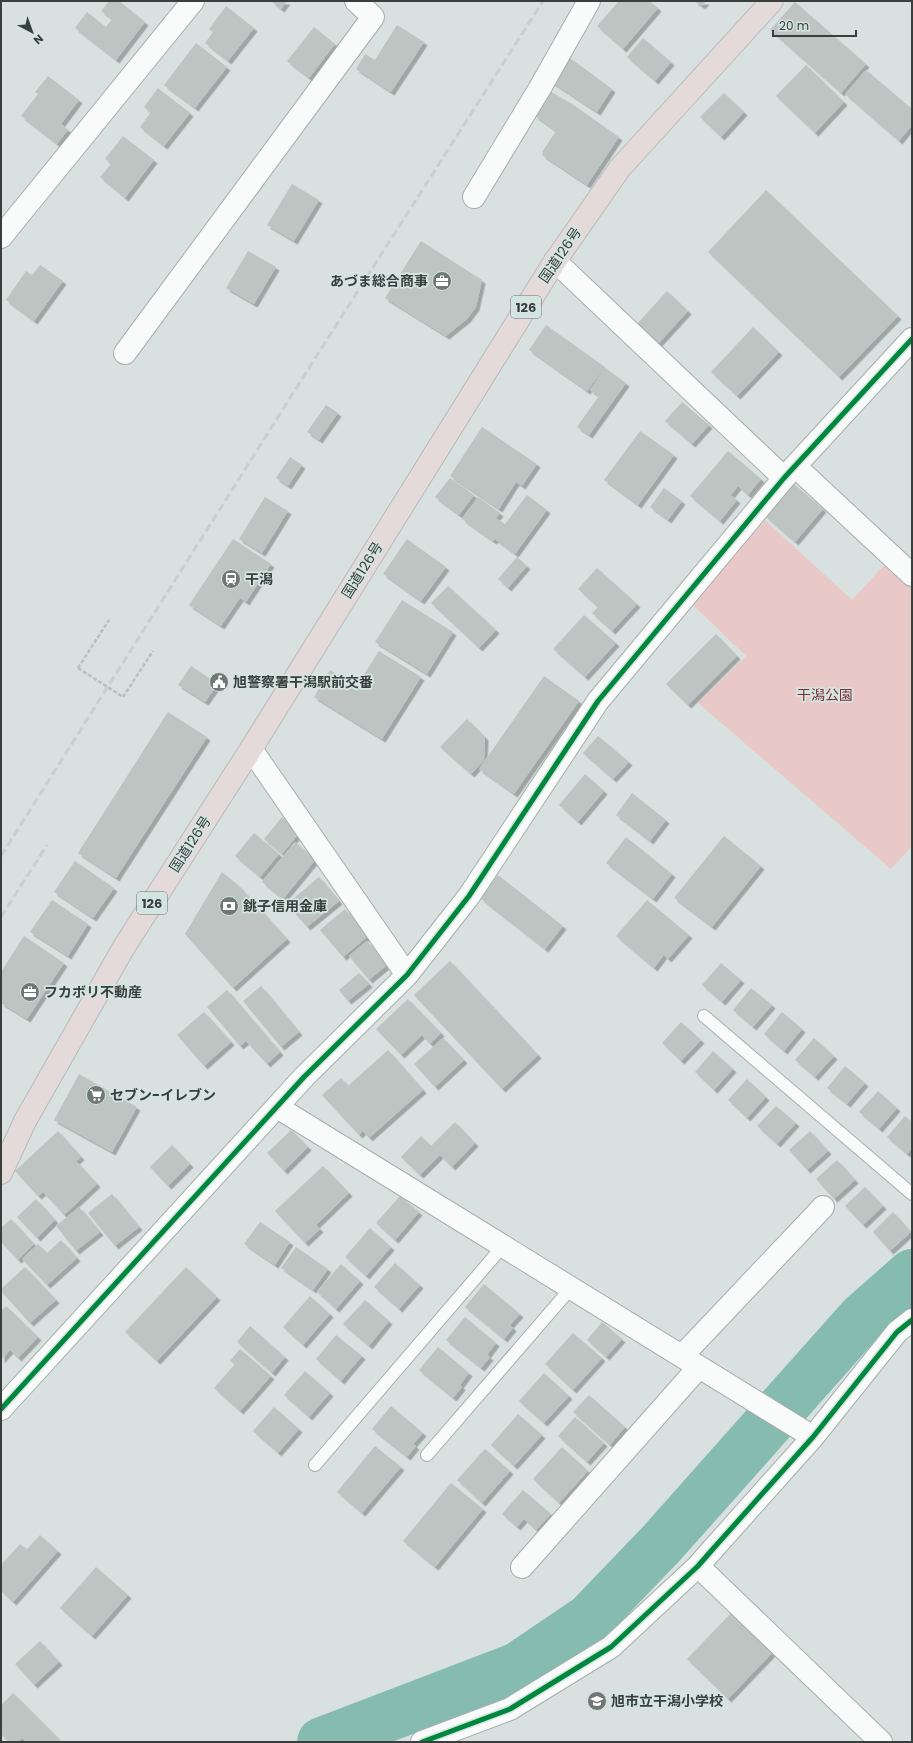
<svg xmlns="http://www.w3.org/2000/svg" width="913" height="1743" viewBox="0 0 913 1743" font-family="Poppins,'Noto Sans JP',sans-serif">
<defs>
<filter id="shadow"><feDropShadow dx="3.5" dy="3.5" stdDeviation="0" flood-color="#0004"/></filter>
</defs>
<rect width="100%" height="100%" fill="#d8e1df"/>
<path fill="#e8c9c8" d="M765,520L852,600L887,562L912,584V846L891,869L698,703L746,656L692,604Z"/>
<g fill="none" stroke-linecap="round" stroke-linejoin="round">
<path stroke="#86bcb0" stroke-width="50" d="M322,1742L518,1667L589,1619L662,1543L862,1318L912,1274"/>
</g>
<path fill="#bdc4c2" filter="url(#shadow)" d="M109,1H119L145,22L116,60L75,28L87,12L106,27L112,19L101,11Z
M271,1H287L281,9Z
M619,1H649L658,8L623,49L597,26Z
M694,1H706L702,6Z
M795,2L866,64L841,93L770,30Z
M226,6L254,28L228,61L205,43L213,32L209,29Z
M397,25L424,42L391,92L356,69L365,54L375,60Z
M314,27L335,44L309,78L287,61Z
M643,38L671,62L655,81L627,57Z
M196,43L227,67L195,108L164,85Z
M566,55L612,89L597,112L550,81Z
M806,65L844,102L815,133L776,96Z
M866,70L912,109V125L899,141L845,94Z
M48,76L79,100L61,124L68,130L57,144L21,116L38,94L35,92Z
M158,88L190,113L164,146L140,127L151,112L144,107Z
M548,90L572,104L619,137L587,185L542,155L543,153L542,152L556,131L535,116Z
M724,93L744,112L721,137L700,117Z
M123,136L154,160L125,198L100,177L111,164L105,159Z
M292,184L319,200L294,241L267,225Z
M766,190L898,316L839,377L708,252Z
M421,241L482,280L476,307L467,319L446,336L385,298Z
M248,251L276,267L254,304L226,288Z
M40,265L63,281L34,321L6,300L26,271L32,275Z
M667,291L688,311L657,345L636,325Z
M546,325L605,367L587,391L529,350Z
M753,327L779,352L737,396L711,372Z
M605,368L626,383L589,435L577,427L599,396L590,390Z
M682,402L709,425L692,444L665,421Z
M326,405L338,413L319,440L307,432Z
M482,427L537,464L522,486L516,482L499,509L450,476Z
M640,431L674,455L638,505L604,480Z
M728,451L761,479L748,495L738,486L731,495L737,500L720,521L690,496Z
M290,457L302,465L288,486L276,478Z
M450,478L474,495L459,515L435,497Z
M794,484L823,509L795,542L766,517Z
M664,488L682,501L668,520L650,507Z
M527,495L547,510L515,554L495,539L493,541L462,519L478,497L500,513L496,518L505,524Z
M265,497L288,511L262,553L239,539Z
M233,539L271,564L246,602L240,598L221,626L189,605Z
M407,539L446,567L421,601L383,574Z
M517,557L527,566L508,588L498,579Z
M597,568L637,604L612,631L592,613L598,607L578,589Z
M448,586L496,630L479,648L431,603Z
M402,600L453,632L427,674L375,642Z
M584,615L616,643L585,677L553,649Z
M716,634L737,656L688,705L666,684Z
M379,651L421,677L382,739L314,697L330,670L360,689L365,681L361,679Z
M191,666L218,684L205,702L178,685Z
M544,676L579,701L514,794L479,769Z
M168,712L207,737L116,878L78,853Z
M467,719L485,737L484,760L471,774L440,747Z
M598,736L629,762L613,779L583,753Z
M585,774L604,791L578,822L559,805Z
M632,793L666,820L650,841L616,815Z
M282,817L300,832L282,854L264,839Z
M254,833L279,854L260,877L235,856Z
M724,836L761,866L712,927L674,898Z
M626,837L672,874L653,899L606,863Z
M295,842L316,859L283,899L262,882Z
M75,861L114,888L93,918L54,892Z
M222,872L239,886L287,939L233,988L185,934Z
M498,875L563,926L545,949L480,898Z
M319,877L339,901L307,927L287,904Z
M52,900L88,924L68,956L30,932Z
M647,900L689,935L668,959L664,955L654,968L616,936Z
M345,909L368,936L343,957L320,930Z
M24,936L64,963L27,1019L1,1003V972Z
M367,941L387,965L369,980L349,956Z
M450,961L538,1055L502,1089L414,995Z
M721,963L741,980L722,1002L702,985Z
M359,973L369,984L348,1001L339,990Z
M261,986L299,1032L281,1047L243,1001Z
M751,988L772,1005L753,1027L733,1010Z
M227,990L280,1052L267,1064L246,1041L240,1046L207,1007Z
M408,999L441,1033L430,1044L422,1035L401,1055L376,1029Z
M204,1012L231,1042L204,1066L177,1035Z
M782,1012L802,1029L784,1051L764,1034Z
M681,1022L701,1040L681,1061L662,1043Z
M443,1038L464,1060L435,1087L414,1064Z
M814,1038L834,1056L815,1077L795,1060Z
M388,1050L423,1090L369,1138L363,1131L359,1135L322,1095L341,1078L348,1086Z
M713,1051L733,1069L714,1090L695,1072Z
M845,1066L865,1083L847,1104L827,1088Z
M79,1074L137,1107L112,1152L54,1120Z
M747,1079L766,1097L747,1118L728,1100Z
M878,1091L897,1108L879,1129L859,1112Z
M776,1106L796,1123L777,1144L757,1126Z
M905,1116L912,1122V1148L907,1154L887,1137Z
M455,1122L475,1143L452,1167L440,1155L420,1175L401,1157L421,1136L431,1146Z
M291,1130L308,1147L284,1171L267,1153Z
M58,1131L81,1157L76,1161L97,1184L64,1215L43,1192L38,1196L15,1171Z
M810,1131L828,1151L807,1170L789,1150Z
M172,1145L190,1164L168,1186L150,1167Z
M837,1160L855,1180L834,1199L816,1179Z
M323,1166L349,1193L316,1225L320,1229L305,1243L275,1211Z
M865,1187L883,1206L863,1225L845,1206Z
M112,1194L139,1227L115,1246L88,1213Z
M400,1196L419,1212L395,1240L376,1223Z
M36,1199L55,1220L37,1238L17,1217Z
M79,1207L100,1232L76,1251L56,1226Z
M893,1212L911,1232L890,1251L873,1232Z
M11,1219L34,1244L18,1260L1,1242V1228Z
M260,1222L290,1242L275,1265L244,1244Z
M370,1228L391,1247L366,1276L345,1257Z
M61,1240L77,1258L47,1285L22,1259L38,1244L47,1253Z
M296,1247L328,1269L313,1290L281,1268Z
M395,1263L420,1285L399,1309L374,1287Z
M341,1264L360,1281L336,1309L317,1292Z
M25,1267L56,1300L30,1323L1,1291V1289Z
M186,1267L217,1297L157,1361L125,1332Z
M484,1284L520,1314L510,1325L513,1328L504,1339L465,1307Z
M310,1296L330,1314L303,1345L283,1327Z
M365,1300L389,1321L369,1346L343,1324Z
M6,1306L38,1337L18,1358L10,1350L1,1360V1311Z
M465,1317L496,1343L487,1355L490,1357L481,1368L446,1340Z
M602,1322L622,1339L606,1357L587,1340Z
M250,1326L285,1357L272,1373L237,1342Z
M573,1333L602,1358L573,1390L545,1364Z
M336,1335L362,1356L341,1381L316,1359Z
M438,1347L469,1373L460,1385L462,1387L453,1398L419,1370Z
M240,1349L271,1376L240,1411L214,1388L235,1364L230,1361Z
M305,1371L330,1393L309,1417L284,1395Z
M544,1373L569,1396L544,1423L519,1401Z
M589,1395L625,1427L610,1445L573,1412Z
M391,1406L423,1433L413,1444L416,1446L407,1457L372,1429Z
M274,1407L299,1429L278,1453L253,1431Z
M518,1414L542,1435L514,1466L491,1445Z
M575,1417L604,1443L587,1462L558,1436Z
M375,1446L401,1467L362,1513L337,1492Z
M562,1447L588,1471L559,1503L533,1479Z
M485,1449L510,1471L482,1503L457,1480Z
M451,1483L483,1509L435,1567L403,1541Z
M523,1490L551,1514L536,1530L524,1519L517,1527L502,1514Z
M40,1535L58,1551L13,1602L1,1591V1565L20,1544L27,1549Z
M96,1567L128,1595L92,1636L60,1608Z
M731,1613L772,1653L728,1699L687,1659Z
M40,1641L59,1662L34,1685L15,1664Z
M13,1693L62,1742H26L22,1738L18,1742H9L1,1734V1705Z"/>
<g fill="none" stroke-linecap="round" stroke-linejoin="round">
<defs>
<path id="service" d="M704,1016L912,1194
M427,1455L572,1287
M315,1465L503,1246"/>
<path id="minor" d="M474,197L540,88L589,1
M1,237L193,1
M555,261L784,478
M125,353L373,17L356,1
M795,466L912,575
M251,749L407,975
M277,1107L813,1437
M682,1356L823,1207
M1,1409L304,1077L407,975L469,896L598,701L784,478L912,339
M698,1566L881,1742
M522,1567L699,1367
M422,1742L510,1709L611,1647L698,1566L712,1550L813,1437L897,1332L912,1320"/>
<path id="trunk" d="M1,1173L25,1121L124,947L251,749L555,261L620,168L772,1"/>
</defs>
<use href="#service" stroke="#a7aeac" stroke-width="14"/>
<use href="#minor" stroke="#a7aeac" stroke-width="24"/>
<use href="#trunk" stroke="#b7bcbb" stroke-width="24"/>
<path stroke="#bcbfbf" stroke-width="2.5" stroke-dasharray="4 2" stroke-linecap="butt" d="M78,668L109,620
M123,697L153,651"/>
<use href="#service" stroke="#f9fafa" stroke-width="12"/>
<use href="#minor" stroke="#f9fafa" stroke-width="22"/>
<use href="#trunk" stroke="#e4dada" stroke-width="22"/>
<path stroke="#cccece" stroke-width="3" stroke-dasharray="8 4" stroke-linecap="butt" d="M1,856L326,341L543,1
M1,917L47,845"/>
<path stroke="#bcbfbf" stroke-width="2.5" stroke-dasharray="4 2" stroke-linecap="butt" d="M78,668L123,697"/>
<defs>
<path id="cycleway" d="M1,1409L304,1077L407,975L469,896L598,701L784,478L912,339
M422,1742L510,1709L611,1647L698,1566L712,1550L813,1437L897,1332L912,1320"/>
</defs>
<use href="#cycleway" stroke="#d4e5e1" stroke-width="8"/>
<use href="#cycleway" stroke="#00873e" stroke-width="5"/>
</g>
<defs>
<symbol id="office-disc" viewBox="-11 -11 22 22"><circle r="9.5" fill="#707876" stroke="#d4e5e1"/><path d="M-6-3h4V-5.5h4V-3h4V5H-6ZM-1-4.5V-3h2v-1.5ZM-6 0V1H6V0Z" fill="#fff"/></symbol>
<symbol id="station-disc" viewBox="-11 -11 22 22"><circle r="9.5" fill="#707876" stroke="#d4e5e1"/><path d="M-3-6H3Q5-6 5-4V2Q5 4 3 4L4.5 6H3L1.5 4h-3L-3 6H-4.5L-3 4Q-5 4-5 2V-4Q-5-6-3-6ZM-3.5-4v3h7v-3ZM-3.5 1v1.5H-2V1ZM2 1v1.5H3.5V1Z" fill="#fff"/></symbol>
<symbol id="civic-disc" viewBox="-11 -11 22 22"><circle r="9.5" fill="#707876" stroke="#d4e5e1"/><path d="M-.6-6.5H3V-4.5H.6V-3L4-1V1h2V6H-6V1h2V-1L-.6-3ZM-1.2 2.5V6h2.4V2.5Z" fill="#fff"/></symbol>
<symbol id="bank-disc" viewBox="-11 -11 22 22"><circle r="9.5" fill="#707876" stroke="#d4e5e1"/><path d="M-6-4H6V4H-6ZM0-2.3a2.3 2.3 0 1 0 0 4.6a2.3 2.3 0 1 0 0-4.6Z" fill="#fff"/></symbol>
<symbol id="supermarket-disc" viewBox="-11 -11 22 22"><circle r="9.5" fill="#707876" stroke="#d4e5e1"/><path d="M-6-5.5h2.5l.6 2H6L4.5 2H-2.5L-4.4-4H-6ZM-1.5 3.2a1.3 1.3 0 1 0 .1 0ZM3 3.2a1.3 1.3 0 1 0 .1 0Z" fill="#fff"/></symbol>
<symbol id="school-disc" viewBox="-11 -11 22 22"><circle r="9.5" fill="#707876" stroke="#d4e5e1"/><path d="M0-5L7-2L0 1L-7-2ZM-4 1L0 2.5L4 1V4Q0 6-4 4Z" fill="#fff"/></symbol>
</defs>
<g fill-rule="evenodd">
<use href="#office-disc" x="431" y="270" width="22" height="22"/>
<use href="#station-disc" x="220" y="568" width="22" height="22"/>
<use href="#civic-disc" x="208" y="671" width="22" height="22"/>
<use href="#bank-disc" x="218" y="895" width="22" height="22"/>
<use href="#office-disc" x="19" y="981" width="22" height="22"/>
<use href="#supermarket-disc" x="85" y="1084" width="22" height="22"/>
<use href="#school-disc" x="586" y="1690" width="22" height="22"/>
</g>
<g text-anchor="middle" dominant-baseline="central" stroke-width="3.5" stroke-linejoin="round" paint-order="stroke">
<g fill="#d4e5e1" stroke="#67716e" stroke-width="1">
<rect x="511" y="296" width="30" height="22" rx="3"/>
<rect x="137" y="892" width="30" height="22" rx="3"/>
</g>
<g font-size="13" font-weight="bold" fill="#383f3d">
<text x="526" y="307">126</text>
<text x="152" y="903">126</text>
</g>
<g font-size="14" fill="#383f3d" stroke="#d4e5e1">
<text transform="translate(560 255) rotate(-56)">国道126号</text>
<text transform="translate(362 570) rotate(-58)">国道126号</text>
<text transform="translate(190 844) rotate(-57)">国道126号</text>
</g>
<g font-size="14" font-weight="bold" fill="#383f3d" stroke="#d4e5e1" text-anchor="start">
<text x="428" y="281" text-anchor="end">あづま総合商事</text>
<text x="245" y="579">干潟</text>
<text x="233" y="682">旭警察署干潟駅前交番</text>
<text x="243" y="906">銚子信用金庫</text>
<text x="44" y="992">フカボリ不動産</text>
<text x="110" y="1095">セブン-イレブン</text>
<text x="611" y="1701">旭市立干潟小学校</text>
</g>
<g font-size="14" fill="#7d2f35" stroke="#d4e5e1">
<text x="825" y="695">干潟公園</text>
</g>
</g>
<rect width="913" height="1743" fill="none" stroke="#383f3d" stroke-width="4"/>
<g transform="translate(32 32) rotate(139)" stroke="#d4e5e1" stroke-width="3" paint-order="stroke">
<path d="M0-3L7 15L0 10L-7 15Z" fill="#383f3d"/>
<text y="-6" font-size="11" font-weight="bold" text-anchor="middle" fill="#383f3d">N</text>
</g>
<path d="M773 30v6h83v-6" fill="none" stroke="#383f3d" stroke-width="2"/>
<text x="779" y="30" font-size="12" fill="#383f3d" stroke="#d4e5e1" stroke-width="3" paint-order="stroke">20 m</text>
</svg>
